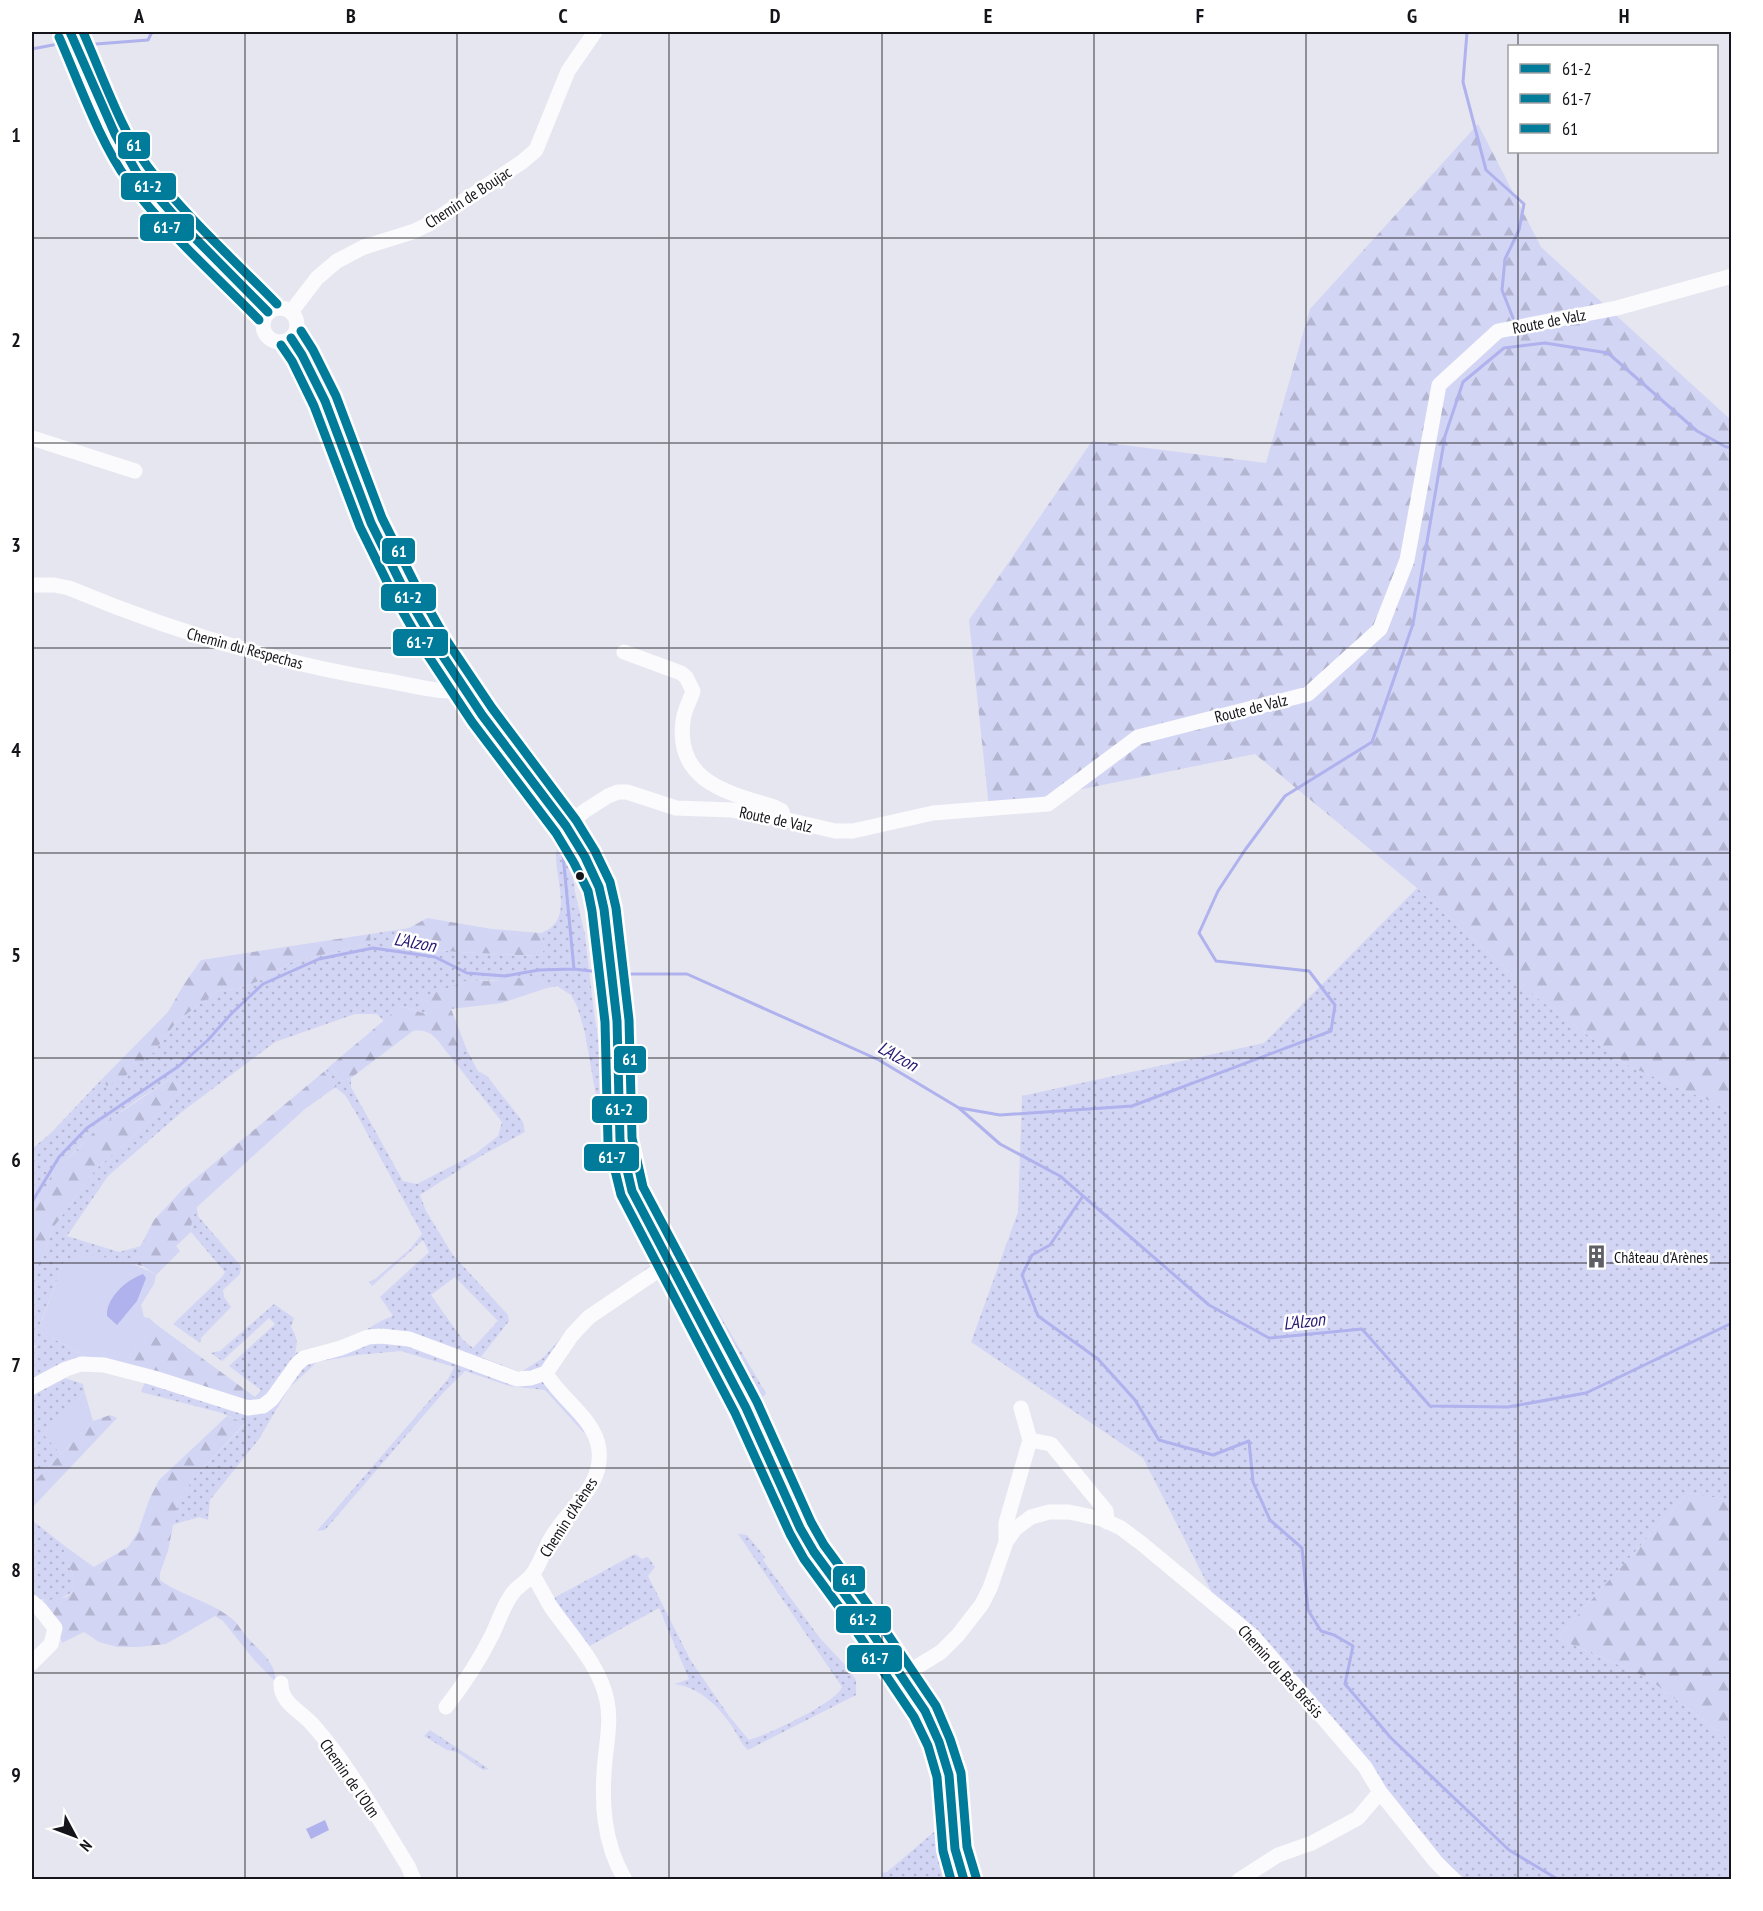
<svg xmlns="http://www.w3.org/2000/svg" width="1763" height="1911" viewBox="0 0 1763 1911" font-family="'PT Sans Narrow',sans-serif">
<defs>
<pattern id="grass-dots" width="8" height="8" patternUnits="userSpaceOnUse" patternTransform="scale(1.5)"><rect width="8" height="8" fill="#d3d5f4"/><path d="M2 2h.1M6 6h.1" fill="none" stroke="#b4b6d1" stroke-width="1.8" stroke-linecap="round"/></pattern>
<pattern id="forest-firs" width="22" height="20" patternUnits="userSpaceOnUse" patternTransform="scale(1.5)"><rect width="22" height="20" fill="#d3d5f4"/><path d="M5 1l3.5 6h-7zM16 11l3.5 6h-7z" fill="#b4b6d1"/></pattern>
</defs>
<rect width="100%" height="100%" fill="#e6e6f1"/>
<path fill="url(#grass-dots)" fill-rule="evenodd" d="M519,784H529L568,837L575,892L585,935L594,1012L613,1140L664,1266L611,1302L546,1372L589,1427L584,1433L545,1390L509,1386L465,1371L443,1393L325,1530L317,1531L448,1379L454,1367L401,1351L357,1355L317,1362L289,1388L259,1439L210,1500L208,1520L199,1517L172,1525L178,1500L194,1478L245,1424L222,1413L141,1392L149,1372L250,1403L261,1390L229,1366L275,1324L269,1318L222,1361L211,1353L220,1351L274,1304L294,1318L291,1327C297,1337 298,1342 295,1353L341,1344L383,1320L393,1316L380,1297L429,1252L423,1240L372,1286L369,1282L375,1279L410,1249L422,1234L356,1113L345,1095L335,1087L337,1086L326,1070L330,1066L343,1081L351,1078V1087L403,1181L417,1184L475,1154L498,1136L502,1122L450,1056L467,1050L478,1071L487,1076L523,1122L525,1132L481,1156L420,1195L426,1211L453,1255L508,1315L509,1321L481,1357L521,1372L543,1358L572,1325L621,1289L653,1263L615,1186L600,1119L585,1033L577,1006L571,995L557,986L547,988L539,979L466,981L421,999L427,1014L401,1006L384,1021L377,1014H355L275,1042L183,1111L108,1176L67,1236L119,1252L141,1246L131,1264L102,1257L64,1261L40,1325L54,1339L88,1358L67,1361L32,1382V1348L36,1347L32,1343V1261L40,1266L53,1228L95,1170L166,1107L181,1090L173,1077C117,1112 58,1152 32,1215V1149L51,1133L102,1079L108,1086L154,1052L177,1021L218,991L237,989L259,981L292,962L371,943L370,934L409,928L410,947L457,952L541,956L545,947L541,933C578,920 551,874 557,848ZM455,1277L498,1321L473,1348L463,1340L431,1295Z
M1417,888L1540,1000L1631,1067L1731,1110V1500L1688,1493L1557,1638L1646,1677L1731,1741V1879H1466L1438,1857L1215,1599L1143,1458L971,1342L1018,1212L1022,1096L1264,1043Z
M630,1053L635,1149L644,1182L658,1211L766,1393L761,1400H749L640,1193C625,1145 624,1104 626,1055Z
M197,1207L198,1216L241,1266L240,1274L223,1290L224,1297L231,1307L201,1338L200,1343L173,1324L222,1277L225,1272L191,1232L192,1220Z
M62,1377L83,1384L85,1393L43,1434L61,1454L32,1484V1392Z
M32,1520L66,1547L62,1556L72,1571L74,1590C62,1601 46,1603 32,1596L33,1578L32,1577Z
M738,1534L747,1535L765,1557L763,1560L819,1637L845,1665L856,1680V1695L748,1750C740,1743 736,1731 729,1722C715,1703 699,1688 675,1684L689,1679L659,1608L586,1648L552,1599L635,1554L642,1559L648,1557L655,1567L648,1576L691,1661L729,1716L749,1740C767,1735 836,1703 842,1687Z
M430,1730L489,1769L483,1770L457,1752L447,1750L424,1736Z
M937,1812H948L959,1879H884L881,1873L887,1872L941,1826Z"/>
<path fill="url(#forest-firs)" d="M1478,124L1541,247L1731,420V1110L1631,1067L1540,1000L1417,888L1255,754L989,808L969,620L1092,441L1266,463L1310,309Z
M427,918L492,929L541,933L545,947L541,956L457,952L409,947V928Z
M370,934L371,943L292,962L259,981L237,989L218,991L177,1021L154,1052L123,1078L107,1086L102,1079L168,1012L184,984L201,960Z
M529,977L539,979L547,988L502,1003L451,1009L467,1050L450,1056C438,1042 433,1028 413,1031L351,1078L343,1081L330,1066L401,1006L426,1014L421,998L466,981H491Z
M326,1070L337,1086L305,1109L197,1207L192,1220L191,1232L176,1246L180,1251L156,1275L143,1266L131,1264L154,1220L183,1189Z
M173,1077L181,1090L166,1107L95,1170L53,1228L40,1266L32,1261V1215L38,1199L59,1168L99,1127Z
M157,1325L255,1397L250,1403L122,1367L133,1351Z
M110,1415L117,1418L32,1508V1484L93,1421Z
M227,1416L245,1423L194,1478L178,1500L168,1551L160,1573V1580C182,1596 210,1601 231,1618C237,1622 241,1630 246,1636C257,1649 277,1662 275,1681L255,1661L223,1621L215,1616L166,1644L138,1647H117L99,1642L84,1632L62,1643L60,1636L42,1601L67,1597L74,1590L72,1571L62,1556L66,1547L94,1567L128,1547L138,1532L149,1500L159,1480Z
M1688,1493L1731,1500V1741L1646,1677L1557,1638Z"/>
<path fill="#d3d5f4" d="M79,1254C106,1257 133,1261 156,1275L154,1284L141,1305L144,1317L149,1318L157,1325L133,1351L122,1367L92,1360L54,1339L40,1326L64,1261Z
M85,1393L93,1421L61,1454L43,1434Z"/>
<path fill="#afb2ec" d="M143,1274L146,1278L137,1301L117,1325L107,1316C106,1298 126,1280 143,1274Z
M325,1820L329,1830L311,1839L306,1829Z"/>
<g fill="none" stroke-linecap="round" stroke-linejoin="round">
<path stroke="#afb2ec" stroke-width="3" d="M1467,32L1463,82L1486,170L1524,204L1519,230L1505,259L1502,290L1513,318
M83,45L148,40L152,32
M32,49L58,44
M553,820L561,834L574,969
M617,974H687L879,1060L959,1108L1000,1144L1060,1176L1209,1305L1269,1338L1362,1329L1430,1406L1508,1407L1586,1393L1732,1323
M960,1108L1000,1115L1132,1106L1331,1031L1335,1005L1309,971L1216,961L1199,933L1218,891L1245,850L1285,796L1372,742L1413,624L1445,436L1463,382L1504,348L1545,343L1608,353L1697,431L1726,447H1732
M1083,1196L1050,1245L1032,1255L1022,1275L1038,1316L1098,1359L1135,1400L1159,1440L1213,1455L1249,1441L1253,1482L1270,1520L1302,1548L1308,1610L1321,1631L1334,1635L1353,1646L1345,1684L1391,1738L1509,1850L1559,1880
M32,1202L59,1157L87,1128L179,1066L208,1040L232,1013L263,984L319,959L373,948L435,957L467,973L505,976L539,970L574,969L608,973"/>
<path stroke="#fbfbfd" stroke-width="15" d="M70,32L115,134L137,173L185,228L268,312
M263 325a17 17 0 1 1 34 0a17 17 0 1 1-34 0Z
M291,312L317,278L337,261L364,247L412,232L429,224L522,162L536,150L568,71L595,32
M291,338L302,355L325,401L371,523L406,594L437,647L482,715L566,826L585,857L599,887L604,909L617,1021L620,1140L632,1191L669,1263L746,1408L800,1528L814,1552L858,1612L925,1711L939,1742L949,1775L955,1849L964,1880
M32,438L135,471
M32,585H54L69,588C171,631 278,663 388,681C412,685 441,694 465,690
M624,652L681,673L686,677L693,691C690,701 684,710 683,721C675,782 729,793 774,807L782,811L783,816
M566,826L586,810L608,796L618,792H627L676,808L732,810L784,819L835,831H853L933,813L1048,804L1138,737L1308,694L1380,629L1407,560L1439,385L1498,331L1617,308L1732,276
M32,1387L66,1369L81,1364L104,1365L154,1378L248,1408L263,1406L272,1399L297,1364L304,1358L341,1348L368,1337L381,1336L409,1339L517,1379L531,1378L546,1373
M1030,1440L1051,1444L1106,1511L1107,1522
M1006,1542V1523L1030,1440L1021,1408
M533,1575C539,1585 545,1597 551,1607C571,1636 600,1665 607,1701C611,1720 607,1741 605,1760C601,1802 603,1842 625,1880
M32,1602L40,1609L55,1628L51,1644L32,1663
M902,1676L941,1652L958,1635L982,1604L990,1588L1006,1542L1015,1529L1031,1517L1049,1512H1069L1102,1519L1121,1528L1141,1543L1253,1636L1365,1767L1380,1792L1436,1862L1454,1880
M281,1683C280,1703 301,1711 313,1725C350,1767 378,1818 408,1866L414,1880
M446,1707C464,1684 479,1661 492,1635C499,1621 503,1606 512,1594C518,1585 529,1581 534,1572C542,1560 546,1544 555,1532C572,1506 603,1485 599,1450C596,1419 560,1399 546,1373L572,1335L589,1317L669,1263
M1239,1880L1278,1855L1312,1843L1358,1818L1380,1792"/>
<defs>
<path id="bus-1" d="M70,32L115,134L137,173L185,228L268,312
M291,338L302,355L325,401L371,523L406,594L437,647L482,715L566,826L585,857L599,887L604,909L617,1021L620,1140L632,1191L746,1408L800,1528L814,1552L858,1612L925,1711L939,1742L949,1775L955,1849L964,1880"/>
<path id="bus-2" d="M59,37C78,80 100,143 128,181C166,232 215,275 259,320
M281,345L292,361L314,406L360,527L396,600L427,654L472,722L556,833L574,863L588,891L592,911L605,1022L608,1142L621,1195L735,1413L790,1534L804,1559L848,1619L914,1717L928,1746L937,1777L943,1851L951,1880"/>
<path id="bus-3" d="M83,32C101,72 122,133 148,167C186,217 233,259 277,304
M301,331L313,350L336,396L382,518L417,588L447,641L492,708L576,820L595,851L610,882L616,908L629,1020L632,1138L643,1187L757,1402L811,1522L824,1545L868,1605L936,1706L950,1739L961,1773L967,1847L976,1877"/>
</defs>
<use href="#bus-1" stroke="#fff" stroke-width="14"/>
<use href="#bus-2" stroke="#fff" stroke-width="14"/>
<use href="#bus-3" stroke="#fff" stroke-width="14"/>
<use href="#bus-1" stroke="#007b99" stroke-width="9"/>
<use href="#bus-2" stroke="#007b99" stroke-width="9"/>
<use href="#bus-3" stroke="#007b99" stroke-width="9"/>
</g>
<path fill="none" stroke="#14141a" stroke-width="1.5" stroke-opacity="0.55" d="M245,32V1880M457,32V1880M669,32V1880M882,32V1880M1094,32V1880M1306,32V1880M1518,32V46M1518,152V1880M32,238H1732M32,443H1732M32,648H1732M32,853H1732M32,1058H1732M32,1263H1732M32,1468H1732M32,1673H1732"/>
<defs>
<symbol id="building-bare" viewBox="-9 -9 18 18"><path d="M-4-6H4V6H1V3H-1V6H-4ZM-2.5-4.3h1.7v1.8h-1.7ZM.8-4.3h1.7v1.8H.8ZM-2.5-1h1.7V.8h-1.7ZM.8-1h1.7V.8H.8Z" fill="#5e5e65" stroke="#fff" stroke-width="2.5" paint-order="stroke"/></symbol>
</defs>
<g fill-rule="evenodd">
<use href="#building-bare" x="1580" y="1240" width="33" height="33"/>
</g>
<circle fill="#14141a" stroke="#fff" stroke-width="2" cx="580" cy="876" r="5"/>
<g text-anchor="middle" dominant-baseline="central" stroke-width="5" stroke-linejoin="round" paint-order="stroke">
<g font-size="16" fill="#14141a" stroke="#fff">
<text transform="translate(468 197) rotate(-33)">Chemin de Boujac</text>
<text transform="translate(1549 321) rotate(-11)">Route de Valz</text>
<text transform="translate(245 648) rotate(15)">Chemin du Respechas</text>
<text transform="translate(1251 708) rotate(-14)">Route de Valz</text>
<text transform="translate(776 819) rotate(12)">Route de Valz</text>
<text transform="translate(568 1517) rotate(-57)">Chemin d'Arènes</text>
<text transform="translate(1281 1671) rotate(48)">Chemin du Bas Brésis</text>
<text transform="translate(350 1778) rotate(55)">Chemin de l'Olm</text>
</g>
<g font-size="16" fill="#14141a" stroke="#fff" text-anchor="start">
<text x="1614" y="1257">Château d'Arènes</text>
</g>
<g font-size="18" font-style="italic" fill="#271873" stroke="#fff">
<text transform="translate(415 942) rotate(10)">L'Alzon</text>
<text transform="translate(898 1056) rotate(29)">L'Alzon</text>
<text transform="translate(1304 1321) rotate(-6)">L'Alzon</text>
</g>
</g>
<g stroke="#fff" stroke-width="2">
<rect x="117" y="131" width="34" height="29" rx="6" fill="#007b99"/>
<rect x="120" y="172" width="57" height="29" rx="6" fill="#007b99"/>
<rect x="139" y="213" width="56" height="29" rx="6" fill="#007b99"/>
<rect x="381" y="537" width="35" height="28" rx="6" fill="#007b99"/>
<rect x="380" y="583" width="57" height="29" rx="6" fill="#007b99"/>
<rect x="392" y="628" width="57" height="29" rx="6" fill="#007b99"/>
<rect x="613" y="1045" width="34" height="29" rx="6" fill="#007b99"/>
<rect x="591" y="1095" width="57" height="29" rx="6" fill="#007b99"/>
<rect x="583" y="1143" width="57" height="29" rx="6" fill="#007b99"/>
<rect x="832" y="1565" width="34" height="28" rx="6" fill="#007b99"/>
<rect x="835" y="1605" width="57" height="29" rx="6" fill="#007b99"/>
<rect x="846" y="1644" width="57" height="29" rx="6" fill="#007b99"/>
</g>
<g font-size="16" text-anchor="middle" font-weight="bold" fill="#fff">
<text x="134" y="151">61</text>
<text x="148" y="192">61-2</text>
<text x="167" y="233">61-7</text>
<text x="399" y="557">61</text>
<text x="408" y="603">61-2</text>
<text x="420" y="648">61-7</text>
<text x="630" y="1065">61</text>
<text x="619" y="1115">61-2</text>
<text x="612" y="1163">61-7</text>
<text x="849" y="1585">61</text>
<text x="863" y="1625">61-2</text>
<text x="875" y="1664">61-7</text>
</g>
<rect width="1763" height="1911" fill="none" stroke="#ffffff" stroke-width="66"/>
<rect x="1508" y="45" width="210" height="108" fill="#ffffff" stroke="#a1a1a3" stroke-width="1.5"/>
<rect x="1520" y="64" width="30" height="9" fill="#007b99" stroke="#a1a1a3" stroke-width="1.5"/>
<text x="1562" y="75" font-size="18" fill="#14141a">61-2</text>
<rect x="1520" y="94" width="30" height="9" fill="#007b99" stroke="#a1a1a3" stroke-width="1.5"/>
<text x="1562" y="105" font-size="18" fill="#14141a">61-7</text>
<rect x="1520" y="124" width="30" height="9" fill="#007b99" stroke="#a1a1a3" stroke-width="1.5"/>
<text x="1562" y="135" font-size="18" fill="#14141a">61</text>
<g transform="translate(75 1836) rotate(131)" stroke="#ffffff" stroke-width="4.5" paint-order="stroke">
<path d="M0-4.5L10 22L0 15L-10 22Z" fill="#14141a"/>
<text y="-9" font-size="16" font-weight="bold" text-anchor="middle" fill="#14141a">N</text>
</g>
<rect x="33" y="33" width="1697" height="1845" fill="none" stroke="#14141a" stroke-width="2"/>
<g font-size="20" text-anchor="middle" font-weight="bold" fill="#14141a">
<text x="139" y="23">A</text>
<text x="351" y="23">B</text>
<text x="563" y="23">C</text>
<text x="775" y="23">D</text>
<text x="988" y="23">E</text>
<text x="1200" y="23">F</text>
<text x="1412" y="23">G</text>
<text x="1624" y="23">H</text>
<text x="16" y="142">1</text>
<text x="16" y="347">2</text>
<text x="16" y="552">3</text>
<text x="16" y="757">4</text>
<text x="16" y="962">5</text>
<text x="16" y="1167">6</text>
<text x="16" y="1372">7</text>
<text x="16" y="1577">8</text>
<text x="16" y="1782">9</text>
</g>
</svg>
